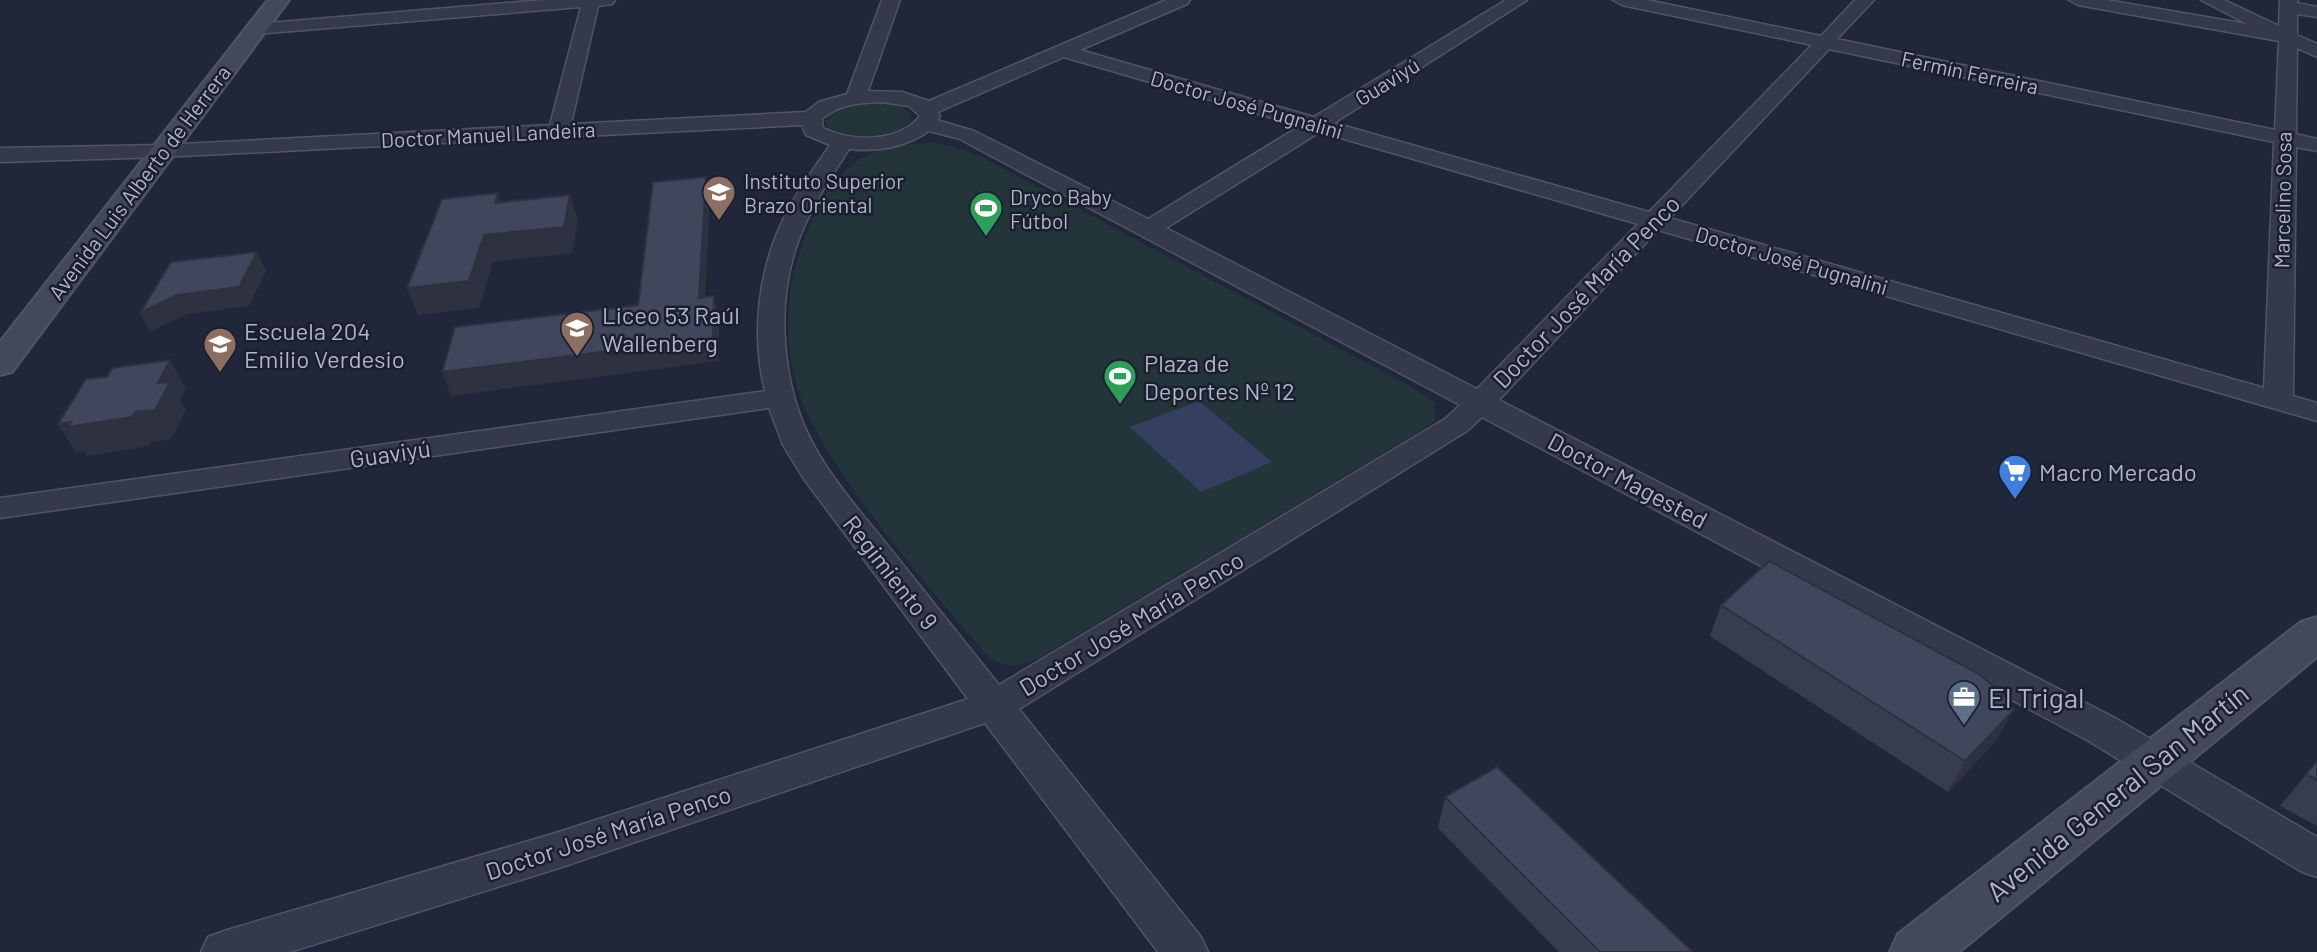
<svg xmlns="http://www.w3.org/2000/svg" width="2317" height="952" viewBox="0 0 2317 952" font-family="Barlow,sans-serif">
<rect width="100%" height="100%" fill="#21273a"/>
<path fill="#23343b" d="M865,103C881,103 904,101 912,117C900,142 848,143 828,129L825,121C834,108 850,105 865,103Z
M931,143L953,146L982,157L1419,391L1434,402L1436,419L1429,426L1051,651C1025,665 1015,672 988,657C939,599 889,542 846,479C824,446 803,414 794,375C781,321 790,266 814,216C840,162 871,144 931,143Z"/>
<path fill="#354061" d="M1199,401L1272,462L1201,492L1130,427Z"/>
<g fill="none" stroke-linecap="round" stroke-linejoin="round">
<defs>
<path id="minor" d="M544,0H615L612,4L598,6L571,124L806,112L819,102L847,94L882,0H900L868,91L902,92L929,101L1166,0H1190L1187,4L1080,50L1314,117L1506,0H1527L1334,123L1649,212L1812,45L1622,5L1613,0H1647L1821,36L1855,0H1874L1837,39L2275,130L2279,41L2078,5L2069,0H2107L2247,24L2201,0H2224L2279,26L2280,0H2298L2297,3L2317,7V17L2297,14V35L2317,44V57L2297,48L2296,134L2317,139V151L2296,147L2293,396L2317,403V421L1658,230L1499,400L2115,718L2317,837V877L2302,872L2087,740L1482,417L1467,431L1019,709L1201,937L1208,952H1158L985,723L562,867L290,952H201L208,937L224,931L562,831L968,699L804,479L783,445L769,408L0,518V498L765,391C751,334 758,271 784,218C796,192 814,169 830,145L806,135L802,125L163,157L0,162V148L163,145L550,125L581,7L256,34L247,29L256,24ZM1829,49L2274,142L2264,388L1670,218ZM1064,57L1300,126L1148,219L974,131L937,120L940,116L938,112ZM881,102L909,106L920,116C899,143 851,142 823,128L822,119C839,104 860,103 881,102ZM929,131L960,139L982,151L1460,405L1445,419L999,685C965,642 930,599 896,556C868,520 835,485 813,444C782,386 775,305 798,242C810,208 830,179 849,149C877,152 906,147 929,131ZM1320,132L1638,224L1477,389L1166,228Z"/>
<path id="secondary" d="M268,0H289L12,372L0,375V342Z
M2317,617V657L1959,952H1890L1898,934L2301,622Z"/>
</defs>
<use href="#minor" stroke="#505465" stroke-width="3"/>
<use href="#secondary" stroke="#505465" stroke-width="4"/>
<use href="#minor" fill="#353a4a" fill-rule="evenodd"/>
<use href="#secondary" fill="#43485d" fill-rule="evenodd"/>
</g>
<path fill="#373c4f" d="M1721,605L2014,710L1995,742L1948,792L1710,636Z
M2317,761V826L2280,806Z
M1445,797L1693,952H1559L1438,828Z"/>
<path fill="#2d3140" d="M706,177L710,197L704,321L699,298Z
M498,193L507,219L495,203Z
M570,195L578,221L572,253L493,262L479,308L418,315L407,288L484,235Z
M257,252L266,271L249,306L187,314L150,332L140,313Z
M714,296L719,319V361L451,396L442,372Z
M170,360L186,389L180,400L186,410L171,439L152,442L149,446L86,456L84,452L76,453L58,424L158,383Z
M2014,710L1995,742L1948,792L1965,761Z"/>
<path fill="#40465c" stroke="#2d3140" stroke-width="2" d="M706,177L699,298L714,296L713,338L442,372L455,327L638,305L653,182Z
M498,193L495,203L570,195L564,227L484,235L469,281L407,288L442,199Z
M257,252L239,287L177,295L140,313L171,262Z
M170,360L158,383L170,382L155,410L135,412L132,417L68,427L71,422L58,424L86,379L107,377L112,368Z
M1769,561L1979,674L2004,695L2014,710L1965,761L1721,605Z
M2317,761V780L2306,774Z
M1497,767L1693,952H1600L1445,797Z"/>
<defs>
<symbol id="school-pin" viewBox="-11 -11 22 30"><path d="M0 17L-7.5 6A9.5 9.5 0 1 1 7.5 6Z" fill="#8d6e63" stroke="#1a1f2e"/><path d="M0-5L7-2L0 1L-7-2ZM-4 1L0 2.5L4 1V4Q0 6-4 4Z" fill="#fff"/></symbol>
<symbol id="stadium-pin" viewBox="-11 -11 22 30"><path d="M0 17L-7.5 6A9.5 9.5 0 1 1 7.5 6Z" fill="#2e9e5b" stroke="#1a1f2e"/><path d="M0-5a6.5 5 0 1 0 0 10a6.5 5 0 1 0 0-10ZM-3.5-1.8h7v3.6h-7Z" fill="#fff"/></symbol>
<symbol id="supermarket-pin" viewBox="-11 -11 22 30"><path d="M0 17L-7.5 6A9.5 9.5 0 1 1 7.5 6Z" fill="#3f7fe0" stroke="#1a1f2e"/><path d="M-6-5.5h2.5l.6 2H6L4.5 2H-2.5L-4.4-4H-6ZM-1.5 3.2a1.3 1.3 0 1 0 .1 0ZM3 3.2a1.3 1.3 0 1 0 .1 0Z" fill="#fff"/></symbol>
<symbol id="office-pin" viewBox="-11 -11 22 30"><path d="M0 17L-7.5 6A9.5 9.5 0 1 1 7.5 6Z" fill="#5c6f8a" stroke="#1a1f2e"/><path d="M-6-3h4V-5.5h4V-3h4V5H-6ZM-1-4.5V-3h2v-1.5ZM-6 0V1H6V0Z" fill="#fff"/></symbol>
</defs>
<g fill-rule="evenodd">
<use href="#school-pin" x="700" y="173" width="38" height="52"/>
<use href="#stadium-pin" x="967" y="189" width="38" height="52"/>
<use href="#school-pin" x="558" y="309" width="38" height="52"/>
<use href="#school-pin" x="201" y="325" width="38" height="52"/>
<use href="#stadium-pin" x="1101" y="357" width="38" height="52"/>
<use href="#supermarket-pin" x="1996" y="452" width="38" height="52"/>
<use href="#office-pin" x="1945" y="678" width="38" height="52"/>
</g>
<g text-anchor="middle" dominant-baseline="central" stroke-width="5" stroke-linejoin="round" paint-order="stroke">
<g font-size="21" fill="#b0b4c6" stroke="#1a1f2e">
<text transform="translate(1970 72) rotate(12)">Fermín Ferreira</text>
<text transform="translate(1387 81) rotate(-32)">Guaviyú</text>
<text transform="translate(1247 104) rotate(16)">Doctor José Pugnalini</text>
<text transform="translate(488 134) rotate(-3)">Doctor Manuel Landeira</text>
<text transform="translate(139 182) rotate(-53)">Avenida Luis Alberto de Herrera</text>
<text transform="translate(2282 200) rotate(-89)">Marcelino Sosa</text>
<text transform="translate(1792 260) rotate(16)">Doctor José Pugnalini</text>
</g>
<g font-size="21" fill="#b0b4c6" stroke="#1a1f2e" text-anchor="start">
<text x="744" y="180">Instituto Superior<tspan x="744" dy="24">Brazo Oriental</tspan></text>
<text x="1010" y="196">Dryco Baby<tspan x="1010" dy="24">Fútbol</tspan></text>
</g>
<g font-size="24" fill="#b0b4c6" stroke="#1a1f2e">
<text transform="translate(1586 291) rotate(-46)">Doctor José María Penco</text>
<text transform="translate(390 453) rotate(-8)">Guaviyú</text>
<text transform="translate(1628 480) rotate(28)">Doctor Magested</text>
<text transform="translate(891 572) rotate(52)">Regimiento 9</text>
<text transform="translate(1131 623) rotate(-31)">Doctor José María Penco</text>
<text transform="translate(608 832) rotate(-18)">Doctor José María Penco</text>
</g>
<g font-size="24" fill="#b0b4c6" stroke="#1a1f2e" text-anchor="start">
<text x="602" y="314">Liceo 53 Raúl<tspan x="602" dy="28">Wallenberg</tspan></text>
<text x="244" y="330">Escuela 204<tspan x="244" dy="28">Emilio Verdesio</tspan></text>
<text x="1144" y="362">Plaza de<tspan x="1144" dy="28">Deportes Nº 12</tspan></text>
<text x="2039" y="471">Macro Mercado</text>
</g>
<g font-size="28" fill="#b0b4c6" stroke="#1a1f2e" text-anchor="start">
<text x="1988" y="697">El Trigal</text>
</g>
<g font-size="28" fill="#b0b4c6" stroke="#1a1f2e">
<text transform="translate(2117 792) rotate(-39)">Avenida General San Martín</text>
</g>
</g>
</svg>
